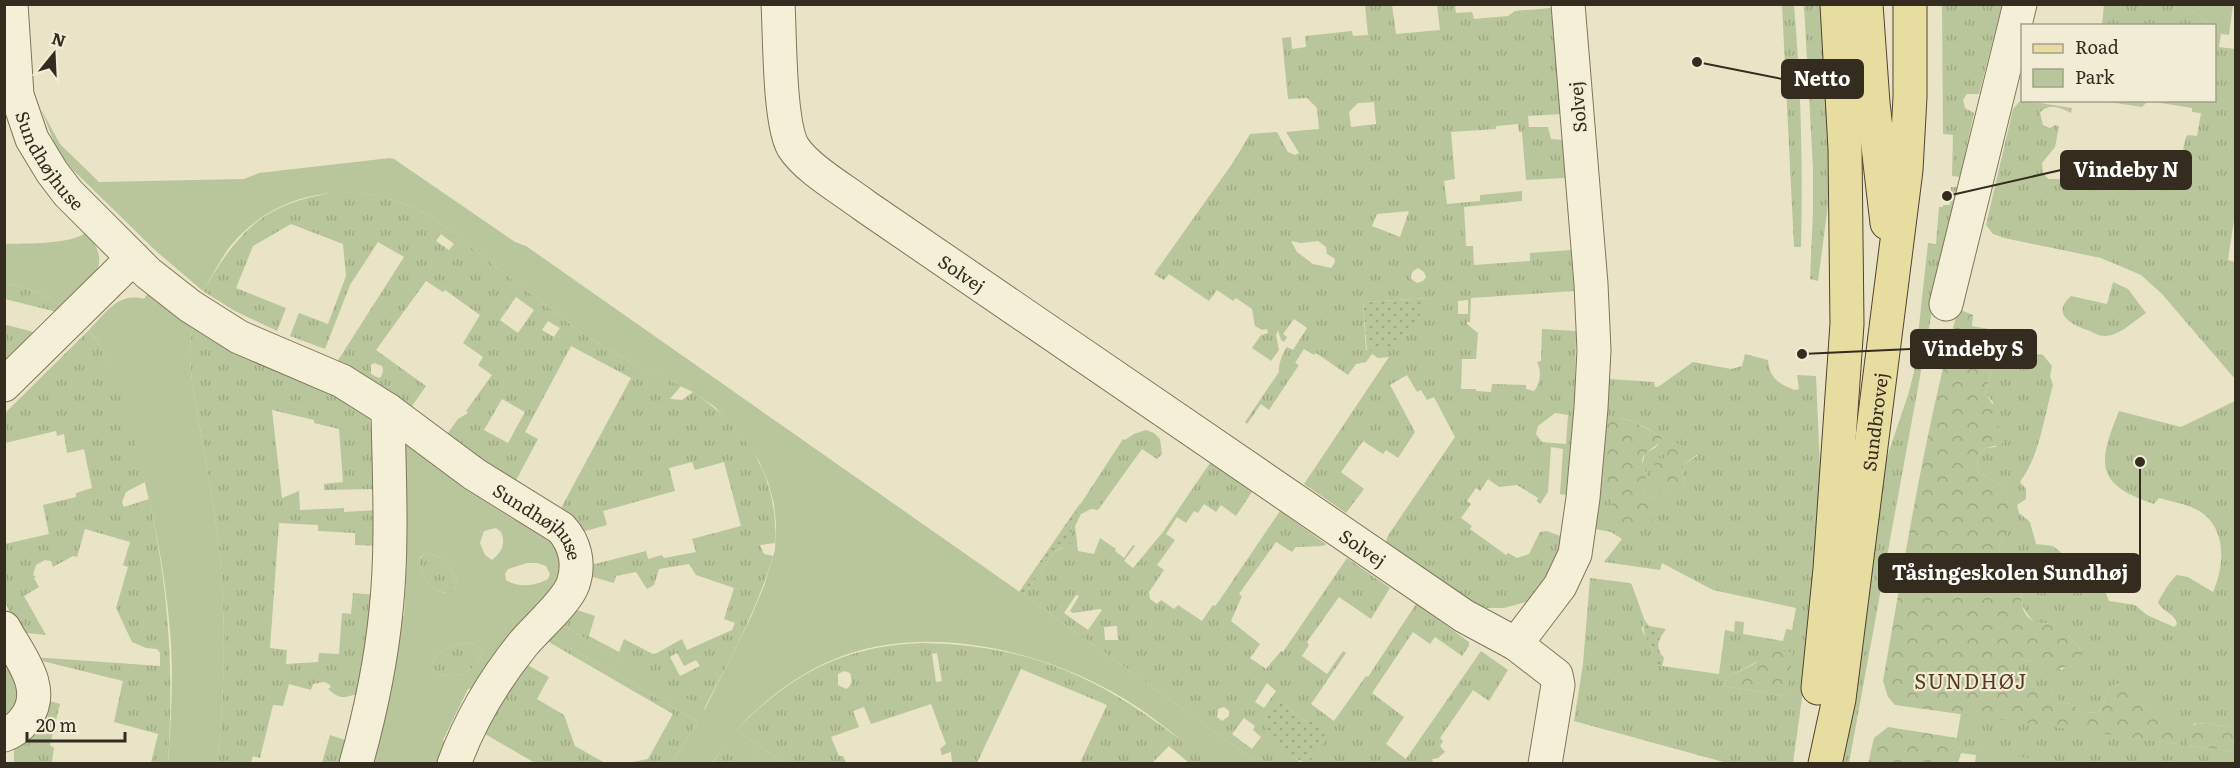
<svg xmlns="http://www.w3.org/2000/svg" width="2240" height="768" viewBox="0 0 2240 768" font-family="Literata,serif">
<defs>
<pattern id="grass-tufts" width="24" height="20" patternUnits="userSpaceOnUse" patternTransform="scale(1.5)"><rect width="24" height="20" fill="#b9c59a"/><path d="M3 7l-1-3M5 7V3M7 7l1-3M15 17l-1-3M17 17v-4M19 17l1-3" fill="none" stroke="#a0a984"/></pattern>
<pattern id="forest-crowns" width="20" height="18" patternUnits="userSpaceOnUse" patternTransform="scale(1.5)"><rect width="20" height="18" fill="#b9c59a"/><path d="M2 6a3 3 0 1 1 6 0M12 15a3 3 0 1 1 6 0" fill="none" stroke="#a0a984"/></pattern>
<pattern id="garden-dots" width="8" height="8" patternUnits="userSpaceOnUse" patternTransform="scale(1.5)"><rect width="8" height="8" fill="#b9c59a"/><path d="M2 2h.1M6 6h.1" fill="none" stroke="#a0a984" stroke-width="1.8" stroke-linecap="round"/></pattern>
</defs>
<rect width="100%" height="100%" fill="#e9e4c5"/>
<path fill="url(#grass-tufts)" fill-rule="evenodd" d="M2104,4L2184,5L2210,25H2102Z
M1365,5H1392L1396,34L1440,30L1437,5H1455L1456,13L1472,12L1474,19L1508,16L1515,11L1551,8L1561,114L1528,116L1529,127H1548L1551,139L1563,140L1565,178L1526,180L1522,132H1519L1518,124L1496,126V129L1451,132L1455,179L1444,181L1447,204L1480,201V195L1522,191V201L1464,207L1466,246H1473L1474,265L1530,261V253L1571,250L1574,291L1471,298L1470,322H1467V324L1478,333L1476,359H1462L1461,389H1476V391L1491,392L1492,384L1526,385V389L1534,391C1540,385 1542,370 1537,362L1541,361L1542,329L1576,331L1575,396L1566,495L1560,494L1563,449L1551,447L1548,492L1540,504L1537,501L1538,498L1517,485L1499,487L1488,479L1480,491L1476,488L1467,501L1471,504L1461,518L1472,526L1470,529L1506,555L1508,553L1517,558L1529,554L1540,532L1547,531L1563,537L1560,561L1530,601L1504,608H1487L1471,602L1386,542L1387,537L1455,437L1434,397L1427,400L1421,390L1417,392L1407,375L1390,385L1415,432L1398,458L1386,450L1383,454L1363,441L1341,472L1364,489L1346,513L1304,484L1389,357L1378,358L1372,354L1366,362L1356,364L1348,375L1316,353L1314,355L1304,349L1295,363L1299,365L1269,410L1261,404L1247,424L1245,422L1279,372C1278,365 1283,352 1287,347L1293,350L1307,328L1294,319L1283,334L1287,337L1284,342L1281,340L1278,330L1276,335L1279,350L1271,361L1270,360L1252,348L1261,335L1268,333L1267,329L1262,330L1255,326L1252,309L1236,298L1233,301L1217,290L1209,301L1169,274L1164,280L1154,274L1234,161L1250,134L1277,132L1288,152L1295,155L1299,153L1286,132L1319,129L1317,108L1307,98L1288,99L1282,38L1291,37L1292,49L1306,47L1305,36L1352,31L1353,36L1368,35ZM1374,102L1376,124L1351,127L1349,112L1358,103ZM1409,211L1400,237L1372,226L1377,214ZM1291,241L1301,243L1318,241L1326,247L1327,254L1334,258L1335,262L1331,268L1313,264L1297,252ZM1418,268L1424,272L1426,277L1423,281L1417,283L1411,279C1411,273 1412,271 1418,268ZM1431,298L1367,351L1366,350L1363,302ZM1468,300V314H1458V301ZM1555,413L1568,415L1566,444L1542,442L1536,434L1538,426Z
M1782,5H1794C1801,86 1803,166 1801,247H1794Z
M1804,5H1824L1832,174L1818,281L1810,279L1813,211V168Z
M1942,5H2002L1979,94H1967L1963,100L1965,108L1974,113L1960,177L1952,176L1953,135L1943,134Z
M2215,29L2221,34L2219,47L2235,49L2236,206L2228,260L2235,262V379L2162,294L2141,275L2101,258L2004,238L1993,234L1986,225L2013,109L2021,100L2072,108L2071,113C2061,107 2047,103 2040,113L2043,125L2050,128L2055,125L2059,126L2055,147L2042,163L2043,174L2049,179H2062L2068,170L2099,175L2101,164L2144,171L2147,153L2163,155L2162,161L2169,166L2180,163L2186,137L2188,135L2197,136L2201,113L2192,112V108L2149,101L2214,100Z
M2103,101L2148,100V101L2142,107Z
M1951,187H1958L1935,295L1849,763L1843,764L1885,463L1908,395L1914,372L1928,243L1936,244L1939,207H1943V205H1950Z
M336,192C371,191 403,200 433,218L582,333L630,362L681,386L670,399L682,400L693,392C748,429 778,476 775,543L760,545L764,554L773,556C757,610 730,659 704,709L559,623L571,608L595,616L589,636L619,652L624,639L653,654L657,653L682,639L687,650L732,630L735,623L724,619L734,588L696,575L689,564L659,569L654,585L647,589L636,572L616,576L614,583L586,575L587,566L646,551L648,559L662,555L664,558L696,552L692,539L741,526L724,462L695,470L692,462L669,468L675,491L603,511L607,525L578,533L559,512L631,378L571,346L525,432L538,439L513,486L445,437L458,419L468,413L466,411L492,375L478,365L483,357L463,343L480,315L445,290L443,292L426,281L376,350L426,386L410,409L337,362L404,257L378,242L350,285L325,349L290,336L299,313L328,324L346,276L343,244L291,224L253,246L236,288L286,308L277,331L235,311L203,291C240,229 263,204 336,192ZM441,234L454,244L449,250L436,241ZM516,297L534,310L518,333L500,320ZM548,321L560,328L554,337L542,330ZM374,363L382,366C384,370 383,376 379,378L371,374V365ZM502,399L525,412L508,443L484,430ZM677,653L684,666L696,660L700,666L680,676L670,657Z
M2113,282L2128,289L2146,313C2134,321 2118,337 2104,336C2099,336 2094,333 2090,331C2073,325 2050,315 2071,296L2107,304Z
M5,283C26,288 44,294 62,307L57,312L5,299Z
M7,325L37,333L5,364V327Z
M193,327L305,380L366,412L370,420L376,489L324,490V484L343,482L339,429L314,423V420L272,410L282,498L299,491L300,510L344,508V512L378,510V546L355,545V533L318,531V525L279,523L270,648L287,650L286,664L318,662L319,653L339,654L342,613L351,614L353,593L376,595L362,693C343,697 342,701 328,689L331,687L329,684L324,682L313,684L311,690L289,684L283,706L273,705L260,758L253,756L251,763H217C226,685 227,595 215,517C210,483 204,450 198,417C193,388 186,356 193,327Z
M89,330C122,374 132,430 145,482L126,492L122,502L124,507L149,499C169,591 174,669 168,763H151L158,734L114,722L123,681L34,659L33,657L160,666V653L157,649L146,648L132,642L116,608L128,567L123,565L130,542L85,529L77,557L73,556L53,567L51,561L45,560L36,565L33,575L36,577L34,578L39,587L24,596L46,635L18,632L5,601V544L49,534L43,505L76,497V493L92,488L84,449L67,453L64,434L57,436L56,431L5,443V413Z
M1995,352C2019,366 2021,352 2043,355L2052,366L2050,376L2053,385C2044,417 2040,455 2020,482L2026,489V499L2017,505L2019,513L2030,522L2036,544L2053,546L2063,554L2079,571L2101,581L2109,601L2135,605L2147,615L2174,627L2177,624C2175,613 2162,612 2158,602C2164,592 2168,583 2177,575L2188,577L2213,592C2226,562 2227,521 2191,507C2181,503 2169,501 2159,498L2154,504C2094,484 2098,463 2119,411L2181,427L2235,401V727L2198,723L2194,724L2187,745L2235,752V763L2071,764L1955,748L1961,713L2178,744L2163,715L2162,709L2147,705L2110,686L2099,713L2084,712L2071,704L2061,702L2051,693H2039L2029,678L2017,669L2020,659L2032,662H2041L2062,670L2082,651L2068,635L2051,624L2034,622C2025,612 2021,606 2020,592L2009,583L2011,567L1999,557C1997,543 2005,534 2009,521C2016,499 2000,479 1979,474L1977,469L1978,456L1986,448L1996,447L1992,422L1993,402L1986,394Z
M1745,354L1768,360C1769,378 1780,385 1795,390L1799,389L1797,375L1816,376L1822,515L1806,669L1793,763H1727L1574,721L1583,664L1590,578L1630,583L1632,585L1644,619L1642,630L1656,657L1655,665L1719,674L1725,630L1734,632L1735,621L1744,622L1743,634L1783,641L1786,629L1792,630L1796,608L1713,590L1662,563L1660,570L1604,562L1622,539L1611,532L1595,529L1598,491L1611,497L1618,519L1654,518L1655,500L1646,494L1643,490L1646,473L1642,465L1645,453L1655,448L1663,437C1645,428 1626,413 1605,420L1609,379L1654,382L1655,387H1658L1693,362L1731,369L1742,366ZM1665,450L1698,455L1683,465L1685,485L1669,501L1667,494L1656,487V467L1660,459H1665ZM1762,659L1787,696L1724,686L1728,677Z
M1146,430L1154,433L1160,439L1162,454L1157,459L1142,449L1098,510L1091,509L1081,514L1075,526L1078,551L1094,554L1100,538L1116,549L1115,551L1124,558L1133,545L1135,546L1124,561L1133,568L1163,532L1210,463L1252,492L1236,516L1221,505L1216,512L1204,504L1198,513L1194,511L1186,523L1177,517L1166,534L1175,540L1157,565L1164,570L1149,592L1150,599L1157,604L1161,600L1174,609L1178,605L1202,621L1213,605L1215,606L1219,601L1280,511L1326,544L1323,546L1296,547L1292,552L1276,542L1239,594L1242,596L1231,621L1260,644L1250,658L1266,669L1281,651L1283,652L1347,558L1390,588L1371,619L1339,597L1307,642L1309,645L1302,656L1327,674L1343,651L1346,653L1311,704L1334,721L1366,676L1368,677L1416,604L1469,642V646L1462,656L1435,637L1430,644L1413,632L1372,693L1404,717L1386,744L1406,759L1481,651L1508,670L1489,701L1473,690L1440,738L1443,741L1440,746L1445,752L1438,758L1432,759L1433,762H1436L1435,763H1309L1329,733L1306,722L1278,700C1274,707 1270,715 1268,722C1262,741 1290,754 1302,763H1258L1024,595L1054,552L1066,547L1070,539L1072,525L1078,508L1123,439L1125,440L1134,434ZM1076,595L1079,596L1070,611L1073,613L1100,609L1102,610L1088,630L1064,613ZM1117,626L1118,640H1105L1104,627ZM1267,683L1276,691L1264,708L1255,702ZM1224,707L1229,711V716L1222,721L1217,717L1218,709ZM1244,718L1255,726L1253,730L1261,737L1252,749L1232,734Z
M424,554C441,552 453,568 457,583L453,593C434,595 418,576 420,558Z
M545,633L698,722L671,763H627L648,759L673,714L542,638Z
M467,643L477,645L482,655C476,673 447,684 432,669V663C439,650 453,645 467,643Z
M922,643C1046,645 1117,688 1210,763H1189L1169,746L1152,763H1080L1107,705L1021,669L977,763H952L951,752L942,755L940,749L946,744L931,704L871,724L864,707L853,711L859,727L831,737L839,756H843L846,763H784L736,730C792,674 842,646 922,643ZM937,653L942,681L936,682L932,654ZM844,671L850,673C852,680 853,685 846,689L838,685V674Z
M522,662L549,677L537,699L564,715L575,746L605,763H535L480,731Z
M50,701L60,704L50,745L54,748L52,762L59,763H14V741L44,705Z
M330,735L351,742L345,763H322Z
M728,739L761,763L712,764Z"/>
<path fill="url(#forest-crowns)" d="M1958,309L1973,315L1972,326L1999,331L1986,394L1997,411L1993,422L2002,429L2005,437L2002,444L1986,448L1978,456L1977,469L1979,474C2000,479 2016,499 2010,521C2005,534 1997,543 1999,557L2011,567L2009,583L2020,592C2024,633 2040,617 2066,628L2068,635L2082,651L2079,664C2066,664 2064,670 2049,670L2041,662H2032L2021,659L2018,669L2029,678L2039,693H2051L2061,702L2071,704L2084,712L2099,713L2110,686L2120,683L2147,705L2162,708L2165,719L2179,732L2178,744L1895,705L1888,697L1883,681C1905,556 1925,431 1958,309Z
M1615,417L1634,422L1663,437C1658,447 1646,450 1643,457C1640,465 1646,468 1646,476C1646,480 1644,485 1643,490L1646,494L1655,500C1656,515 1655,531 1635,529C1629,528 1622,525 1619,520C1614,514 1613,504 1611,497L1598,491L1605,420Z
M1669,439L1698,454L1683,465L1685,485L1684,489L1680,491L1676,503H1672L1668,501L1667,494L1656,487V467L1651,461L1657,454L1660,459L1665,458V450Z
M1771,651L1793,652L1787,696L1724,686L1728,677L1754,664Z
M2198,723L2235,727V752L2186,745C2188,735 2188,727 2198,723Z
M1888,727L1957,738L1953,763L1868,764L1874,738Z"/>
<path fill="#b9c59a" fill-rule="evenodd" d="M2184,5H2233L2229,35L2221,34L2215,29L2214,26L2210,25Z
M41,109L60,144L99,182L244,179L259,173L390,158L394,159L515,242L526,246L1024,595L1258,763C1244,763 1226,767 1212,763C1203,761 1191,748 1183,742C1166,727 1147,713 1128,701C1050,653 938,624 848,654C805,668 767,697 736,730L784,763H761L728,740L712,763H671L698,722L545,633L559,623L705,709L751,617L764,586L775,550L776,524L774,504L768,482L759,461L742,436L715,407L693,392L630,362L582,333L433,218C367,178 284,184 232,244C221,258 212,276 203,291L156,251L70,167L56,147Z
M86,232C117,268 87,282 62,307C44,294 26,288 5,283V244C24,243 73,245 86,232Z
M148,293L193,327C186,356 193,388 198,417C204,450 210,483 215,517C227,595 226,685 217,763H168C171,720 174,675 170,631C165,570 153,511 137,452C126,409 116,366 89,330C106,313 118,292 144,299Z
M411,445L463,477L462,487L514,520L524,518L557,539L563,579L479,686L468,689L443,740L448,748L442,763L366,764L395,621L404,616L407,558L399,551L404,446ZM496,528L501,532C506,544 502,552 492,560L485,555L480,543L484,531ZM424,554C441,552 453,568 457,583L453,593C434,595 418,576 420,557ZM527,563H537L546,566L550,574L548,579C536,586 518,588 506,580L505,574L508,569ZM467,643L477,645L482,655C476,673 447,684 432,669V663C439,650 453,645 467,643Z
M4,650L22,696L4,722Z
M1955,748L2071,763H1975L1976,755L1961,753L1958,763H1953Z"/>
<path fill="url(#garden-dots)" d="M1432,298L1396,348L1367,351L1363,302Z
M1081,502L1072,525L1070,548H1062L1054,552L1024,595L1019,592Z
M1644,619L1649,626L1666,629C1659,639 1654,647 1664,658L1662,666L1655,665C1657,646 1640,640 1644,619Z
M1278,700L1306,722H1314L1330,733L1309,763C1301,764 1275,746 1270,739C1267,733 1268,726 1263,720Z"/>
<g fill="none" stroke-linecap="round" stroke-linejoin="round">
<defs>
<g id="minor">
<path id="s1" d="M11,4L17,95L32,139L52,172L68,193L148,273L190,306L239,337L342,381L388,410"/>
<path id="s2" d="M778,4C780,37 779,122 793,147C807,169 844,190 865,206L1464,616L1516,644L1556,675L1558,685L1545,764"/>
<path d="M1946,304L2020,4"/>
<path d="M4,385L133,258"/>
<path d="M4,628C18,655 48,688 26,718C21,725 13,732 4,735"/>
<path d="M1516,644L1560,586L1575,554L1583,498L1591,408L1594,350L1591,284L1568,4"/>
<path id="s3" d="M356,764C370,714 381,662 386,611C393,544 389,476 388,410L474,474L561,528C575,543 580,564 573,584C567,602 536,628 523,644C494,680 470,720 454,764"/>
</g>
<g id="major">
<path d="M1866,4L1873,103L1887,223"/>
<path d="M1818,688L1830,569L1847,324L1845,149L1837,4"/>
<path id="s4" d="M1825,764L1839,699L1906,170L1910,97V4"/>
</g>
</defs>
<use href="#minor" stroke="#81765d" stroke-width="35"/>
<use href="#major" stroke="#504431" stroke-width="35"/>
<use href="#minor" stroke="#f4f0d7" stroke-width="33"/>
<use href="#major" stroke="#e8dda1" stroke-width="33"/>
</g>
<g text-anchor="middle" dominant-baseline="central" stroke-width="4.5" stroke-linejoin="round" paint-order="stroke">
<g font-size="18" fill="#332c1f" stroke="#f1edd4">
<text transform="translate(1577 107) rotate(-95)">Solvej</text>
<text stroke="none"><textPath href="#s1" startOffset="165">Sundhøjhuse</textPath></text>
<text stroke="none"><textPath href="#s2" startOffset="356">Solvej</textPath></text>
<text stroke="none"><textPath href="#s4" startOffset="346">Sundbrovej</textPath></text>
<text stroke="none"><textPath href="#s3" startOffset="546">Sundhøjhuse</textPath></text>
<text stroke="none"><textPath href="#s2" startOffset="842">Solvej</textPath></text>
</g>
<g font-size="20" letter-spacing="1.5" fill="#5b3824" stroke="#f1edd4">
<text x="1971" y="680">SUNDHØJ</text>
</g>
</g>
<path fill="none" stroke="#332c1f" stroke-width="2" d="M1697 62L1782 79M1947 196L2061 170M1802 354L1911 349M2140 462L2140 573"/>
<g fill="#332c1f" stroke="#f1edd4" stroke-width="2">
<circle cx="1697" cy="62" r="6"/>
<circle cx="1947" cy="196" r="6"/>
<circle cx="1802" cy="354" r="6"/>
<circle cx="2140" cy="462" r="6"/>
</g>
<g fill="#332c1f" stroke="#332c1f" stroke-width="2">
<rect x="1782" y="60" width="81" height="38" rx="6"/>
<rect x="2061" y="151" width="130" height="38" rx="6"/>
<rect x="1911" y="330" width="125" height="38" rx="6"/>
<rect x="1879" y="554" width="261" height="38" rx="6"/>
</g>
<g font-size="20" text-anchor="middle" font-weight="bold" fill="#fff">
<text x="1822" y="86">Netto</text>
<text x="2126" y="177">Vindeby N</text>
<text x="1973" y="356">Vindeby S</text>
<text x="2010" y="580">Tåsingeskolen Sundhøj</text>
</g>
<rect width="2240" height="768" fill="none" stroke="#332c1f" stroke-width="12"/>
<rect x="2021" y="24" width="195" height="78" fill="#f1edd4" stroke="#a5a08c" stroke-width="1.5"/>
<rect x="2033" y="44" width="30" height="9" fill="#e8dda1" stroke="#a5a08c" stroke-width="1.5"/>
<text x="2075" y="54" font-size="18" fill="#332c1f">Road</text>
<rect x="2033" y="69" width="30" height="18" fill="#b9c59a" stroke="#a5a08c" stroke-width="1.5"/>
<text x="2075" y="84" font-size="18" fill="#332c1f">Park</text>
<g transform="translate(54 54) rotate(18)" stroke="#f1edd4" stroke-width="4.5" paint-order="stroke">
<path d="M0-4.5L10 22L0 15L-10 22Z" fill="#332c1f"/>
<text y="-9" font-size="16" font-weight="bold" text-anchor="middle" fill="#332c1f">N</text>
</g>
<path d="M27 732v9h98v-9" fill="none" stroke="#332c1f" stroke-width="3"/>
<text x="36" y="732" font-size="18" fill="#332c1f" stroke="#f1edd4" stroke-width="4.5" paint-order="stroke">20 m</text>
</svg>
